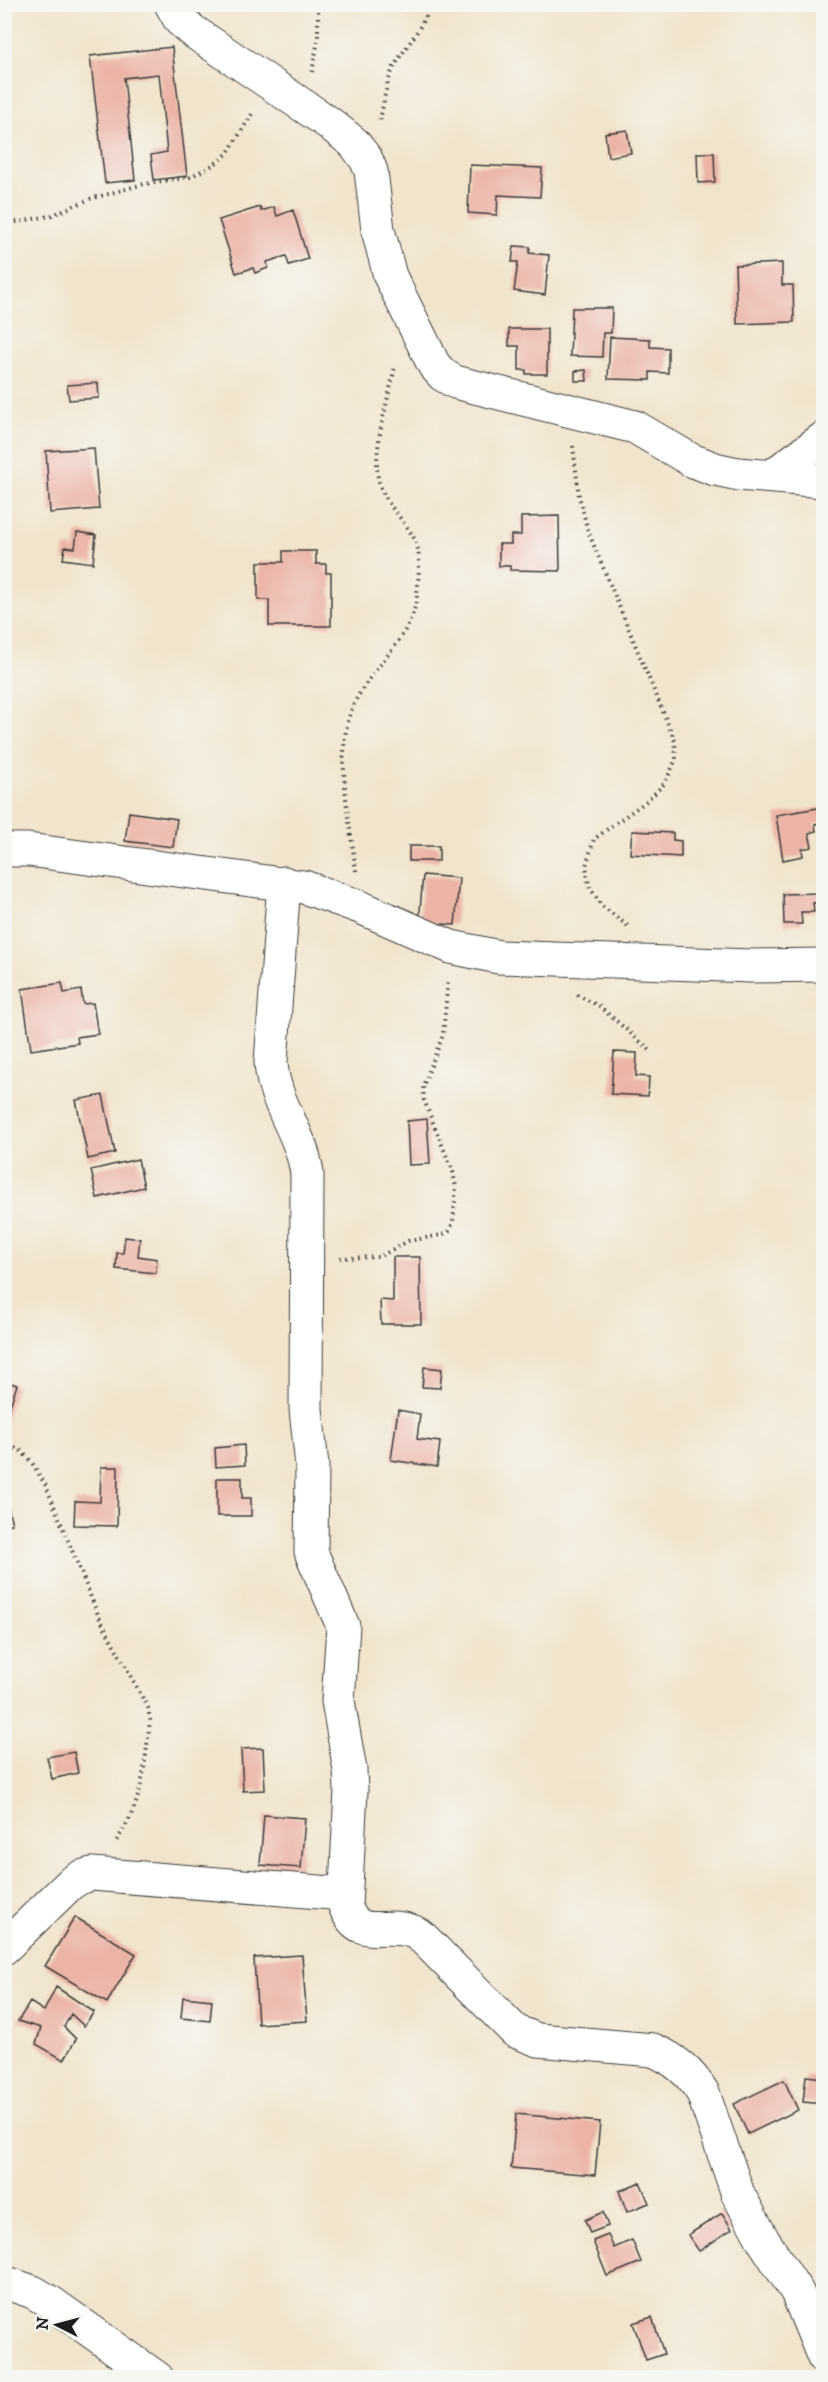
<svg xmlns="http://www.w3.org/2000/svg" width="828" height="2382" viewBox="0 0 828 2382" font-family="'IM FELL DW Pica',serif">
<rect width="100%" height="100%" fill="#f6f6f2"/>
<filter id="ink" filterUnits="userSpaceOnUse"><feTurbulence type="fractalNoise" baseFrequency=".0167" numOctaves="2"/><feDisplacementMap in="SourceGraphic" scale="12" xChannelSelector="R" yChannelSelector="G"/><feConvolveMatrix kernelMatrix="1 2 1 2 8 2 1 2 1" color-interpolation-filters="sRGB"/></filter>
<filter id="wash" filterUnits="userSpaceOnUse"><feTurbulence type="fractalNoise" baseFrequency=".008" numOctaves="4" result="noise"/><feDisplacementMap in="SourceGraphic" scale="24" xChannelSelector="R" yChannelSelector="G"/><feGaussianBlur stdDeviation="1.35" result="paint"/><feColorMatrix in="noise" values="0 0 0 0 0 0 0 0 0 0 0 0 0 0 0 0 0 1.4 0 .05"/><feComposite in="paint" operator="in"/></filter>
<g filter="url(#wash)">
<rect width="100%" height="100%" fill="#f1e4cc"/>
<g id="blocks">
<path fill="#ecb4a7" d="M172,47L187,176L154,180L151,155L167,152L159,74L124,78L135,180L105,183L90,56Z
M627,130L631,153L608,157L605,133Z
M697,153H714L715,182L698,183Z
M470,165L542,168L540,197L498,195L497,215L468,213Z
M260,207L261,211L274,207L277,216L293,210L308,259L289,265L286,256L267,262L268,268L255,273L253,268L236,273L219,220Z
M514,246L530,247L529,253L549,255L545,295L514,291L518,262H512Z
M782,263V285H793L794,322L737,324L735,265Z
M572,308H612L611,333H603L602,357L570,356Z
M509,329H547V374H526V370H519V346H509Z
M610,337L650,339V347L668,348V373L650,372V380L608,379Z
M586,370L587,381H575V371Z
M98,383L99,398L69,400L67,385Z
M94,448L99,509L50,513L46,451Z
M559,516L560,571L510,570V566H499V544H511V535H521V517Z
M77,532L96,535L93,563L63,559L65,547L75,548Z
M283,551H316V564H326V573H331V626H269V600H258V562H283Z
M824,807V823L815,824L816,831L809,833L812,847L802,849L803,856L783,860L776,815Z
M129,812L177,819L173,847L125,841Z
M632,831L673,833V840L681,841V857L630,854Z
M409,846H439V861H409Z
M423,875L459,878L455,925L419,922Z
M821,893L822,902L813,903L814,912H801L802,924H784L783,894Z
M62,983L64,993L81,990L83,1004L93,1003L98,1034L77,1037L78,1043L31,1050L22,989Z
M614,1052L637,1053L636,1076L649,1077L648,1096L611,1094Z
M103,1095L115,1153L88,1159L76,1100Z
M427,1119L430,1164L409,1165L407,1121Z
M138,1159L144,1187L97,1198L91,1170Z
M125,1237L140,1239L138,1256L157,1259L156,1273L116,1269L117,1253H123Z
M393,1257H420L421,1324H381L380,1300L393,1301Z
M424,1367L442,1369L440,1388L422,1387Z
M4,1381L17,1385L5,1421H4Z
M398,1410L420,1414L417,1439L440,1442L437,1467L391,1460Z
M244,1445L245,1465L216,1467L215,1448Z
M101,1467H118L117,1526L74,1525L75,1501L100,1502Z
M217,1478H242V1498H251V1516H217Z
M5,1503H7L12,1524L5,1525Z
M263,1748L265,1790L243,1791L241,1749Z
M74,1752L78,1773L52,1779L47,1757Z
M264,1815L305,1818L301,1868L260,1865Z
M75,1917L136,1954L107,2003L45,1966Z
M302,1955L307,2021L258,2024L254,1958Z
M56,1987L94,2012L84,2026L71,2014L64,2027L76,2039L64,2060L36,2044L41,2028L18,2021L30,2002L44,2011Z
M183,1997L212,2000L210,2021L181,2018Z
M806,2076L824,2078V2104L803,2102Z
M784,2080L798,2110L748,2134L734,2104Z
M516,2114L600,2122L595,2175L511,2168Z
M640,2182L649,2203L627,2212L619,2191Z
M603,2212L608,2226L590,2233L585,2220Z
M722,2213L732,2229L699,2251L688,2235Z
M608,2235L614,2248L632,2240L641,2262L607,2276L593,2241Z
M652,2317L664,2354L646,2360L633,2323Z"/>
</g>
</g>
<g filter="url(#ink)">
<use href="#blocks" fill-opacity="0" stroke="#3c3a36" stroke-width="1.5"/>
<g fill="none" stroke-linecap="round" stroke-linejoin="round">
<defs>
<path id="street" d="M171,4L180,20L191,30L329,123L354,143L366,159L371,171L378,230L390,276L434,365L443,375L455,382L635,427L691,460L715,469L738,474L824,481
M772,476L824,438
M4,850H28L304,887L360,907L451,947L499,957L751,966L824,965
M284,883L271,1062C273,1104 302,1132 307,1174L306,1409L312,1466L311,1552L343,1626L338,1701L350,1770L351,1790L345,1906C359,1943 384,1921 411,1931C416,1932 420,1936 424,1939L515,2031L538,2040L653,2050C675,2059 691,2073 703,2093L738,2194L763,2240L797,2292L824,2358
M4,1948L71,1883L81,1877L92,1874L344,1894
M4,2282L33,2292L50,2302L157,2378"/>
</defs>
<use href="#street" stroke="#3c3a36" stroke-width="35"/>
<path stroke="#3c3a36" stroke-width="4" stroke-dasharray="1.5 4.5" stroke-linecap="butt" d="M312,72L318,40V4
M380,120C384,102 386,81 395,65C408,44 421,29 432,4
M4,224L50,216L90,199L144,184L190,177L215,164L227,154L254,111
M573,446L579,496L588,531L675,741L676,759L665,783L648,800L594,839L586,866L589,886L601,905L629,927
M356,871C350,823 333,748 354,704C371,667 413,638 417,595C418,579 422,554 415,540C405,520 385,505 379,482C371,453 389,397 395,366
M577,995L599,1006L650,1050
M340,1258L379,1257L408,1241L442,1235L449,1231L453,1223L456,1187L453,1172L424,1100L423,1086L443,1035L448,980
M4,1443L21,1451L31,1461L46,1486L99,1617L148,1708L150,1720C144,1767 144,1802 116,1841"/>
<use href="#street" stroke="#fff" stroke-width="33"/>
</g>
</g>
<rect width="828" height="2382" fill="none" stroke="#f6f6f2" stroke-width="24"/>
<g transform="translate(57 2325) rotate(276)" stroke="#f6f6f2" stroke-width="4.5" paint-order="stroke">
<path d="M0-4.5L10 22L0 15L-10 22Z" fill="#1c1c1c"/>
<text y="-9" font-size="16" font-weight="bold" text-anchor="middle" fill="#1c1c1c">N</text>
</g>
</svg>
